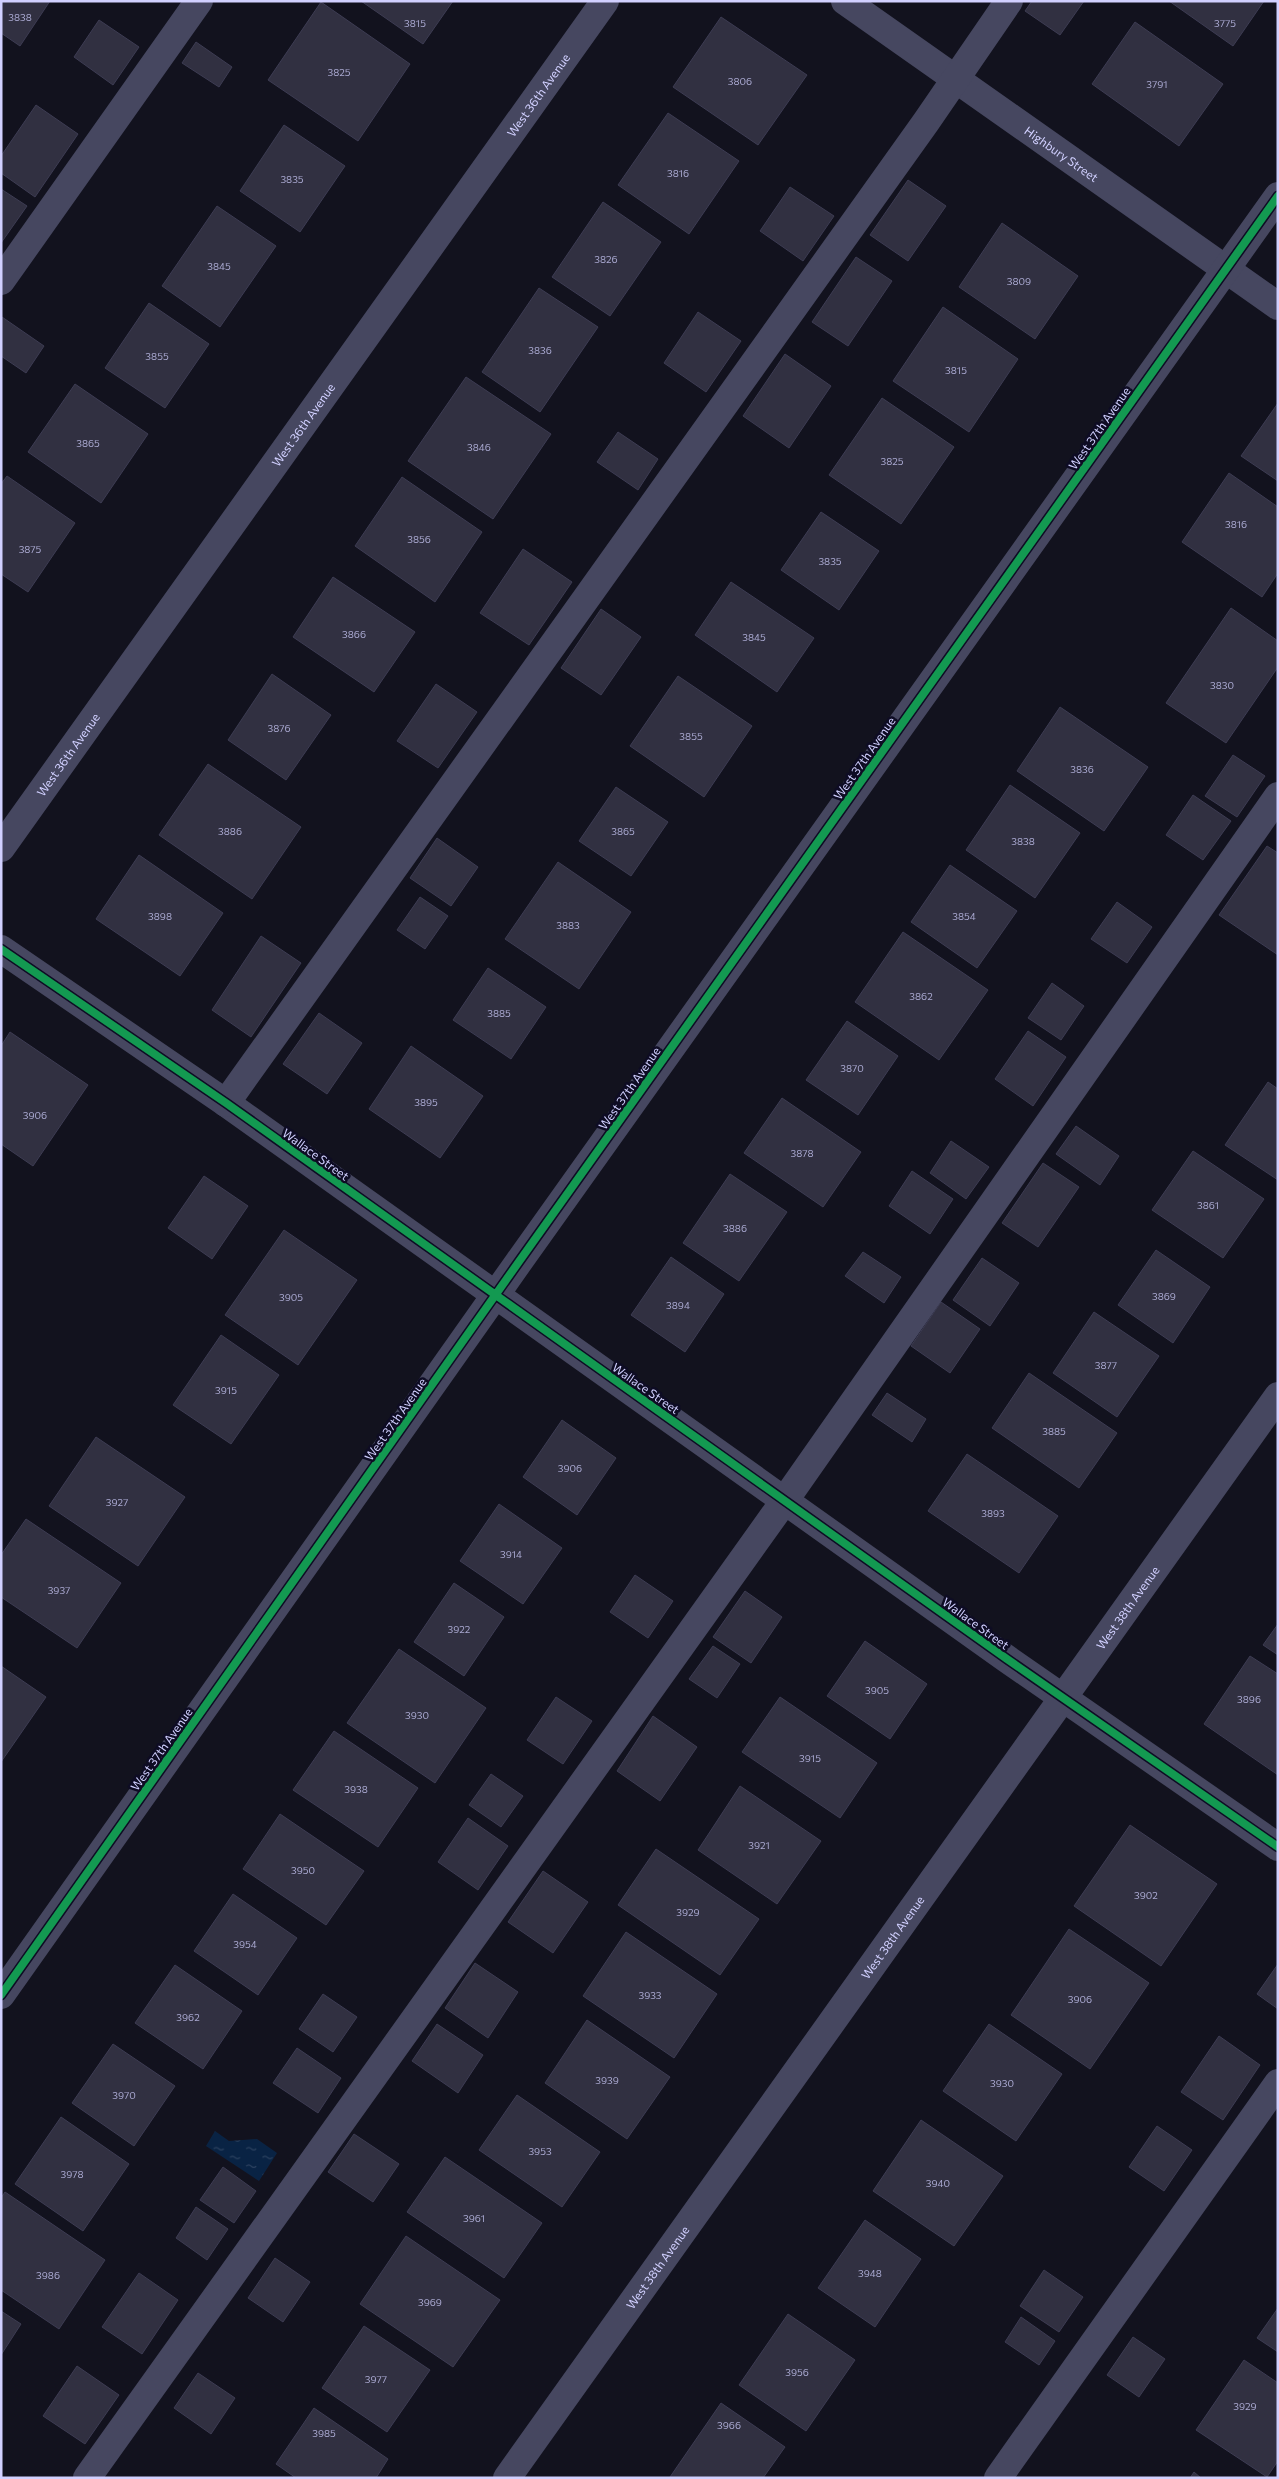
<svg xmlns="http://www.w3.org/2000/svg" width="1279" height="2479" viewBox="0 0 1279 2479" font-family="Commissioner,sans-serif">
<defs>
<pattern id="water-ripples" width="26" height="14" patternUnits="userSpaceOnUse" patternTransform="scale(1.25)"><rect width="26" height="14" fill="#092344"/><path d="M2 4q2-2 4 0t4 0M15 11q2-2 4 0t4 0" fill="none" stroke="#2c4260"/></pattern>
</defs>
<rect width="100%" height="100%" fill="#12121e"/>
<path fill="url(#water-ripples)" d="M215,2131L229,2141L257,2139L277,2153L259,2181L206,2146Z"/>
<path fill="#313041" stroke="#3d3c53" d="M1,1H50L20,46L1,33Z
M361,1H453L423,44Z
M1032,1H1084L1060,35L1025,11Z
M1169,1H1264L1233,46Z
M321,2L410,64L358,141L268,80Z
M721,17L807,75L758,145L673,87Z
M99,20L139,47L113,85L74,57Z
M1135,22L1223,84L1179,146L1092,84Z
M196,42L232,67L219,87L182,63Z
M36,105L78,134L35,197L1,173V156Z
M668,113L739,161L689,234L618,185Z
M284,125L345,166L300,232L240,191Z
M908,180L946,206L908,261L870,235Z
M790,187L834,216L803,261L760,231Z
M1,189L27,206L1,243Z
M603,202L661,242L610,316L552,277Z
M217,206L276,246L220,327L162,286Z
M1002,223L1078,276L1035,339L959,287Z
M856,257L892,281L848,346L812,322Z
M539,288L598,327L540,412L482,372Z
M149,303L209,344L165,408L105,368Z
M943,307L1018,359L969,432L893,381Z
M698,312L741,341L706,392L664,363Z
M2,317L44,346L26,373L1,356Z
M785,354L831,386L789,448L743,416Z
M466,377L551,434L493,519L408,461Z
M75,384L148,434L101,503L28,452Z
M882,398L954,447L901,524L829,475Z
M1278,403V481L1241,456Z
M618,432L658,459L638,490L597,462Z
M1229,473L1278,507V573L1262,597L1182,542Z
M7,476L75,523L28,592L1,574V484Z
M402,477L482,532L435,602L355,546Z
M821,512L879,551L839,610L781,570Z
M523,549L572,582L529,645L480,613Z
M333,577L415,632L374,692L293,637Z
M731,582L814,638L777,692L695,635Z
M1231,608L1278,641V667L1226,743L1166,703Z
M601,609L641,637L601,695L561,668Z
M272,674L331,715L286,780L228,740Z
M678,676L752,726L704,797L630,746Z
M436,684L477,712L438,768L397,741Z
M1060,707L1148,767L1104,831L1017,771Z
M1233,755L1265,776L1237,817L1205,796Z
M208,764L301,827L252,899L159,835Z
M1010,785L1080,833L1035,898L966,850Z
M616,787L668,822L631,876L579,841Z
M1193,795L1231,821L1203,860L1166,835Z
M437,838L478,867L451,906L410,878Z
M1267,846L1278,853V955L1219,915Z
M139,855L223,913L180,976L96,919Z
M558,862L631,912L579,989L505,939Z
M950,865L1017,911L977,968L911,922Z
M420,897L448,916L425,949L397,930Z
M1117,902L1152,927L1127,963L1091,939Z
M903,932L988,990L939,1060L855,1002Z
M261,936L301,963L251,1037L212,1010Z
M488,968L546,1007L511,1059L453,1020Z
M1052,983L1084,1006L1061,1040L1028,1018Z
M319,1013L362,1043L327,1094L283,1064Z
M847,1021L898,1056L858,1115L806,1080Z
M1028,1031L1066,1057L1033,1106L995,1079Z
M10,1032L88,1085L33,1166L1,1144V1046Z
M411,1046L483,1096L440,1158L369,1109Z
M1268,1082L1278,1089V1180L1225,1145Z
M782,1098L861,1152L823,1207L744,1153Z
M1076,1126L1119,1156L1100,1185L1056,1154Z
M951,1141L989,1167L966,1199L930,1173Z
M1193,1151L1264,1199L1223,1258L1152,1210Z
M1043,1163L1079,1187L1038,1247L1002,1223Z
M912,1171L953,1199L930,1234L889,1206Z
M730,1174L787,1212L739,1281L683,1243Z
M204,1176L248,1206L212,1259L168,1228Z
M284,1230L357,1280L298,1365L225,1315Z
M1156,1250L1210,1287L1173,1343L1118,1305Z
M863,1252L901,1277L884,1303L845,1276Z
M671,1257L724,1294L685,1352L631,1315Z
M982,1258L1019,1283L990,1326L953,1300Z
M941,1302L980,1329L950,1373L911,1346Z
M1094,1312L1159,1356L1117,1417L1053,1373Z
M221,1335L279,1375L231,1444L173,1405Z
M1029,1373L1117,1433L1079,1488L992,1428Z
M887,1393L926,1419L912,1442L872,1415Z
M562,1420L616,1458L577,1515L523,1477Z
M96,1437L185,1497L138,1566L49,1506Z
M967,1454L1058,1516L1019,1573L928,1511Z
M499,1504L562,1548L523,1604L460,1561Z
M26,1519L121,1583L77,1648L1,1597V1555Z
M635,1575L673,1601L648,1638L610,1612Z
M454,1583L504,1617L464,1676L414,1642Z
M745,1591L782,1617L751,1663L713,1637Z
M1278,1624V1655L1263,1645Z
M865,1641L927,1684L890,1739L827,1696Z
M713,1646L740,1664L717,1698L689,1679Z
M399,1649L486,1708L435,1783L347,1723Z
M1250,1656L1278,1674V1775L1204,1724Z
M1,1666L46,1697L1,1762Z
M556,1697L592,1721L563,1764L527,1740Z
M780,1697L877,1763L840,1818L742,1752Z
M653,1716L697,1747L660,1801L617,1771Z
M334,1731L418,1788L378,1847L293,1790Z
M491,1774L523,1796L501,1827L469,1805Z
M740,1786L821,1841L777,1904L698,1850Z
M280,1814L364,1871L326,1925L243,1869Z
M468,1818L508,1846L478,1890L438,1862Z
M1130,1825L1217,1884L1161,1966L1074,1906Z
M656,1849L759,1919L720,1975L618,1905Z
M543,1871L588,1902L553,1953L508,1922Z
M233,1894L297,1938L258,1995L194,1951Z
M1069,1929L1149,1983L1090,2069L1011,2015Z
M626,1932L717,1994L674,2058L583,1996Z
M475,1963L518,1992L488,2038L445,2008Z
M1278,1964V2009L1257,1994Z
M175,1965L242,2011L203,2069L135,2023Z
M323,1994L357,2017L333,2052L299,2029Z
M587,2020L670,2077L627,2139L545,2083Z
M437,2024L483,2055L458,2093L412,2061Z
M989,2024L1062,2074L1016,2141L943,2091Z
M1219,2036L1260,2065L1223,2120L1181,2092Z
M113,2044L175,2086L134,2146L72,2103Z
M297,2048L341,2078L318,2113L273,2083Z
M517,2095L600,2152L562,2207L479,2150Z
M61,2117L129,2164L83,2231L15,2184Z
M921,2120L1003,2176L954,2246L873,2191Z
M1157,2126L1192,2150L1164,2191L1129,2167Z
M354,2134L399,2164L373,2202L328,2172Z
M445,2157L542,2223L504,2278L407,2212Z
M223,2167L256,2191L234,2223L200,2200Z
M5,2192L105,2260L59,2329L1,2290V2198Z
M196,2207L228,2229L207,2260L176,2238Z
M865,2220L921,2259L875,2327L818,2288Z
M406,2236L500,2300L453,2367L360,2304Z
M275,2258L310,2282L283,2322L248,2298Z
M1044,2270L1083,2297L1059,2332L1020,2306Z
M139,2273L178,2300L142,2354L102,2327Z
M1278,2308V2352L1257,2338Z
M1,2311L21,2324L1,2355Z
M788,2314L855,2360L806,2431L739,2385Z
M1021,2317L1055,2341L1039,2365L1005,2342Z
M364,2326L430,2370L387,2432L322,2388Z
M1133,2337L1165,2359L1139,2397L1107,2375Z
M1244,2360L1278,2383V2461L1267,2477L1196,2430Z
M77,2366L119,2395L85,2444L43,2416Z
M198,2373L235,2398L211,2434L174,2408Z
M721,2403L785,2447L763,2478H671L670,2477Z
M314,2408L388,2459L376,2478H296L276,2464Z
M1194,2472L1201,2478H1190Z"/>
<g fill="none" stroke-linecap="round" stroke-linejoin="round">
<g stroke="#464760" stroke-width="28">
<path id="s1" d="M845,1L1278,306"/>
<path d="M1,281L199,1"/>
<path id="s2" d="M1,848L605,1"/>
<path d="M1,949L226,1103L1007,1659L1278,1847"/>
<path d="M226,1103L926,122L1009,1"/>
<path d="M1,1995L518,1263L1278,196"/>
<path d="M87,2478L785,1500L1278,796"/>
<path id="s3" d="M507,2478L1278,1396"/>
<path d="M998,2478L1278,2083"/>
</g>
<defs>
<path id="cycleway" d="M1,949L226,1103L1007,1659L1278,1847
M1,1995L518,1263L1278,196"/>
</defs>
<use href="#cycleway" stroke="#0e0c24" stroke-width="11"/>
<use href="#cycleway" stroke="#139951" stroke-width="8"/>
</g>
<g text-anchor="middle" dominant-baseline="central" stroke-width="5" stroke-linejoin="round" paint-order="stroke">
<g font-size="10" fill="#a9a8d0">
<text x="20" y="17">3838</text>
<text x="415" y="23">3815</text>
<text x="1225" y="23">3775</text>
<text x="339" y="72">3825</text>
<text x="740" y="81">3806</text>
<text x="1157" y="84">3791</text>
<text x="678" y="173">3816</text>
<text x="292" y="179">3835</text>
<text x="606" y="259">3826</text>
<text x="219" y="266">3845</text>
<text x="1019" y="281">3809</text>
<text x="540" y="350">3836</text>
<text x="157" y="356">3855</text>
<text x="956" y="370">3815</text>
<text x="88" y="443">3865</text>
<text x="479" y="447">3846</text>
<text x="892" y="461">3825</text>
<text x="1236" y="524">3816</text>
<text x="419" y="539">3856</text>
<text x="30" y="549">3875</text>
<text x="830" y="561">3835</text>
<text x="354" y="634">3866</text>
<text x="754" y="637">3845</text>
<text x="1222" y="685">3830</text>
<text x="279" y="728">3876</text>
<text x="691" y="736">3855</text>
<text x="1082" y="769">3836</text>
<text x="230" y="831">3886</text>
<text x="623" y="831">3865</text>
<text x="1023" y="841">3838</text>
<text x="160" y="916">3898</text>
<text x="964" y="916">3854</text>
<text x="568" y="925">3883</text>
<text x="921" y="996">3862</text>
<text x="499" y="1013">3885</text>
<text x="852" y="1068">3870</text>
<text x="426" y="1102">3895</text>
<text x="35" y="1115">3906</text>
<text x="802" y="1153">3878</text>
<text x="1208" y="1205">3861</text>
<text x="735" y="1228">3886</text>
<text x="1164" y="1296">3869</text>
<text x="291" y="1297">3905</text>
<text x="678" y="1305">3894</text>
<text x="1106" y="1365">3877</text>
<text x="226" y="1390">3915</text>
<text x="1054" y="1431">3885</text>
<text x="570" y="1468">3906</text>
<text x="117" y="1502">3927</text>
<text x="993" y="1513">3893</text>
<text x="511" y="1554">3914</text>
<text x="59" y="1590">3937</text>
<text x="459" y="1629">3922</text>
<text x="877" y="1690">3905</text>
<text x="1249" y="1699">3896</text>
<text x="417" y="1715">3930</text>
<text x="810" y="1758">3915</text>
<text x="356" y="1789">3938</text>
<text x="759" y="1845">3921</text>
<text x="303" y="1870">3950</text>
<text x="1146" y="1895">3902</text>
<text x="688" y="1912">3929</text>
<text x="245" y="1944">3954</text>
<text x="650" y="1995">3933</text>
<text x="1080" y="1999">3906</text>
<text x="188" y="2017">3962</text>
<text x="607" y="2080">3939</text>
<text x="1002" y="2083">3930</text>
<text x="124" y="2095">3970</text>
<text x="540" y="2151">3953</text>
<text x="72" y="2174">3978</text>
<text x="938" y="2183">3940</text>
<text x="474" y="2218">3961</text>
<text x="870" y="2273">3948</text>
<text x="48" y="2275">3986</text>
<text x="430" y="2302">3969</text>
<text x="797" y="2372">3956</text>
<text x="376" y="2379">3977</text>
<text x="1245" y="2406">3929</text>
<text x="729" y="2425">3966</text>
<text x="324" y="2433">3985</text>
</g>
<g font-size="12" fill="#d1d0ff" stroke="#0e0c24">
<text stroke="none"><textPath href="#s2" startOffset="925">West 36th Avenue</textPath></text>
<text stroke="none"><textPath href="#s1" startOffset="265">Highbury Street</textPath></text>
<text stroke="none"><textPath href="#s2" startOffset="520">West 36th Avenue</textPath></text>
<text transform="translate(1099 428) rotate(-55)">West 37th Avenue</text>
<text stroke="none"><textPath href="#s2" startOffset="115">West 36th Avenue</textPath></text>
<text transform="translate(864 758) rotate(-55)">West 37th Avenue</text>
<text transform="translate(629 1088) rotate(-55)">West 37th Avenue</text>
<text transform="translate(316 1154) rotate(36)">Wallace Street</text>
<text transform="translate(646 1388) rotate(35)">Wallace Street</text>
<text transform="translate(395 1419) rotate(-55)">West 37th Avenue</text>
<text stroke="none"><textPath href="#s3" startOffset="1069">West 38th Avenue</textPath></text>
<text transform="translate(976 1623) rotate(36)">Wallace Street</text>
<text transform="translate(161 1749) rotate(-55)">West 37th Avenue</text>
<text stroke="none"><textPath href="#s3" startOffset="664">West 38th Avenue</textPath></text>
<text stroke="none"><textPath href="#s3" startOffset="259">West 38th Avenue</textPath></text>
</g>
</g>
<rect width="1279" height="2479" fill="none" stroke="#d1d0ff" stroke-width="5"/>
</svg>
